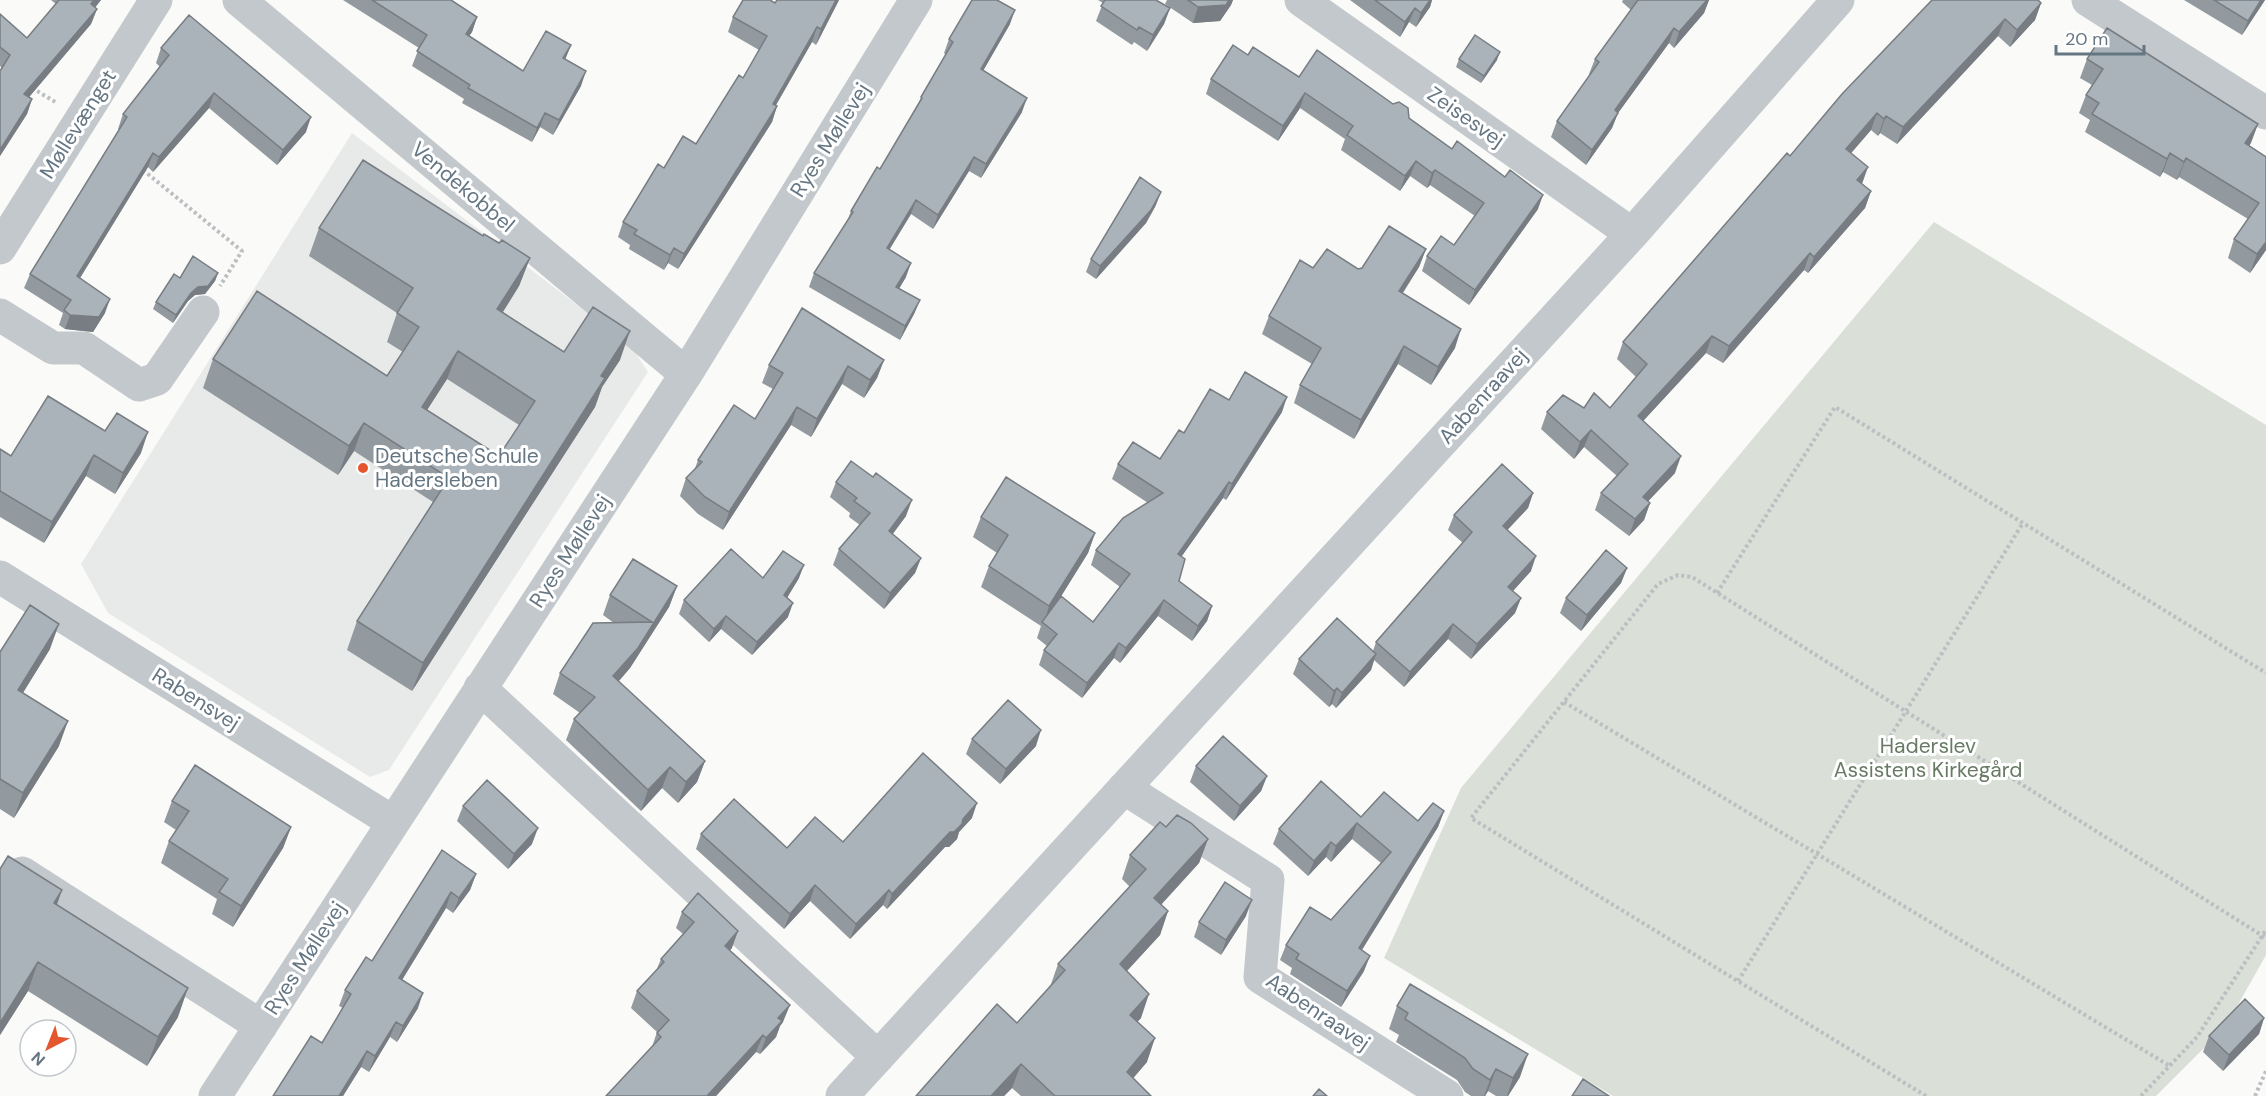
<svg xmlns="http://www.w3.org/2000/svg" width="2266" height="1096" viewBox="0 0 2266 1096" font-family="'DM Sans',sans-serif">
<rect width="100%" height="100%" fill="#fafaf8"/>
<path fill="#e8e9e9" d="M352,133L631,346L648,372L389,770L370,777L108,613L81,564Z"/>
<path fill="#dadfd7" d="M1934,222L2266,425V955L2226,1026L2156,1096H1613L1384,958L1461,788Z"/>
<g fill="none" stroke-linecap="round" stroke-linejoin="round">
<path stroke="#bbbfc2" stroke-width="4" stroke-dasharray="3 3" stroke-linecap="butt" d="M32,88L57,103
M143,170L242,251L220,286
M1717,593L1835,407L2266,673
M1564,702L2170,1066
M1738,981L2023,523
M1926,1096L1471,818L1658,584L1678,575L1692,577L2266,938
M2141,1096L2197,1037L2266,930
M2255,1096L2266,1071"/>
<path stroke="#c3c8cc" stroke-width="33" d="M239,0L686,374
M1301,0L1632,234
M2088,0L2266,113
M0,248L156,0
M0,315L53,348H84L139,385L157,379L203,312
M0,577L393,822
M480,688L878,1057
M1124,788L1268,880L1260,977L1447,1096
M22,873L261,1026
M215,1096L686,374L916,0
M842,1096L1632,234L1838,0"/>
</g>
<path fill="#929a9f" fill-rule="evenodd" d="M51,0H101L95,8L97,9L91,24L29,97L32,99L27,114L0,156V71L2,68L0,66V14L27,38L56,4Z
M343,0H451L477,17L472,32L469,36L523,71L571,45L565,59L581,86L553,135L540,127L532,142L462,103L464,99L412,66L419,48Z
M777,0H839L816,45L812,42L776,105L777,106L772,122L678,269L668,263L664,270L629,249L630,245L618,237L623,222L664,168L696,144L743,78L759,50L728,32L733,17L775,3Z
M1098,0H1156L1170,8L1164,24L1147,51L1134,42L1132,45L1096,21L1103,3Z
M1167,0H1233L1231,5L1220,21L1193,23L1165,4Z
M1350,0H1432L1430,7L1416,27L1409,22L1400,37Z
M1623,0H1709L1704,13L1674,48L1669,43L1618,113L1612,128L1586,165L1551,137L1557,121L1590,75L1589,74L1595,59L1631,10L1622,2Z
M2184,0H2265L2242,35Z
M2041,3L2035,20L2010,47L1998,36L1897,144L1880,133L1878,136L1871,130L1851,153L1862,184L1871,191L1865,208L1808,273L1804,270L1723,363L1706,353L1643,421L1675,473L1648,501L1650,503L1644,520L1629,536L1595,510L1601,493L1617,476L1584,447L1574,459L1541,429L1547,412L1584,408H1610L1636,377L1617,359L1623,342L1790,156L1842,94Z
M1010,24L983,71L1022,112L981,178L969,171L933,229L911,214L889,249L906,277L899,289L920,300L914,314L900,340L809,287L814,273L847,222L851,211L880,169L917,108L921,97L946,55L944,53L949,39Z
M161,48L306,132L277,165L209,108L153,172L148,167L80,278L105,313L93,332L65,329L59,325L63,313L24,288L30,274L119,130L118,129L123,114L160,67L156,63Z
M1248,55L1299,77L1409,118L1538,209L1469,305L1422,271L1427,256L1454,245L1475,216L1430,185L1427,188L1410,176L1400,191L1341,150L1345,139L1300,108L1278,141L1206,94L1211,79Z
M1459,59L1497,60L1481,83L1456,67Z
M2087,59L2258,124L2249,146L2266,157V250L2250,273L2228,258L2234,239L2248,219L2179,177L2177,180L2163,172L2160,177L2085,132L2090,120L2079,113L2086,95L2092,85L2080,78Z
M1156,205L1146,223L1096,279L1086,272L1091,259Z
M319,228L483,236L530,258L519,286L503,312L564,352L620,360L602,387L595,407L412,691L347,650L357,621L433,502L354,451L338,475L203,388L213,359L387,376L403,352L387,342L397,313L309,256ZM447,379L519,425L499,456L427,410Z
M1426,249L1419,267L1403,293L1455,348L1431,385L1398,364L1354,439L1294,403L1300,385L1312,364L1262,334L1269,316L1313,268L1358,269Z
M218,273L215,281L205,294L195,295L188,301L173,323L153,309L156,302L180,278Z
M884,360L877,378L864,398L842,384L811,437L791,425L723,530L698,514L680,496L686,478L694,471L698,460L755,419L773,389L762,383L769,365Z
M1229,400L1282,412L1226,500L1223,498L1181,557L1179,581L1212,606L1207,621L1192,641L1158,616L1120,663L1114,658L1082,698L1039,665L1044,650L1047,646L1037,638L1041,626L981,587L989,566L997,553L973,537L981,517L1095,533L1088,553L1059,599L1093,622L1120,587L1091,565L1096,550L1148,503L1112,479L1118,464L1160,459L1184,433Z
M0,449L11,456L141,453L115,494L86,476L44,543L0,517Z
M836,482L906,516L893,534L921,558L915,573L884,609L833,565L839,549L860,525L849,517L850,513L830,497Z
M1533,493L1528,508L1507,530L1531,571L1513,591L1521,598L1515,613L1471,659L1448,639L1404,687L1374,660L1371,670L1336,708L1332,704L1329,707L1293,674L1299,659L1373,651L1376,642L1463,543L1448,530L1454,515Z
M1627,568L1621,583L1581,631L1560,613L1566,598Z
M763,578H799L787,598L788,617L752,655L721,629L709,642L679,614L684,600Z
M677,586L669,607L630,668L618,682L705,761L697,782L678,803L662,788L641,811L566,740L574,719L580,713L553,694L560,673L614,623L603,615L610,595Z
M50,649L23,693L59,746L14,818L0,809V652Z
M972,739L1036,746L1000,784L966,754Z
M1196,766L1267,776L1261,791L1234,821L1190,782Z
M172,801L291,827L283,848L233,927L212,914L217,899L161,863L169,841L176,830L164,822Z
M463,806L532,844L508,869L457,821Z
M1444,811L1438,827L1362,950L1364,971L1341,1007L1290,974L1292,968L1280,960L1286,945L1331,920L1381,863L1352,839L1331,862L1326,857L1308,876L1273,844L1279,829L1361,817L1418,821Z
M972,818L959,832L957,839L949,847H945L887,909L883,905L850,939L810,901L784,929L696,849L701,834L787,848L843,842Z
M1166,827L1208,839L1199,863L1161,905L1168,911L1160,935L1127,971L1141,1018L1137,1022L1147,1062L1133,1078L1151,1096H1021L1012,1088L1004,1096H916L1017,1023L1050,987L1058,964L1130,887L1122,879L1130,855Z
M442,850L476,874L470,890L453,913L446,908L402,980L418,1008L397,1042L390,1037L369,1072L361,1067L343,1096H273L322,1043L343,1008L339,1006L345,990L372,961Z
M0,869L57,905L178,1017L147,1066L28,991L0,1035Z
M682,912L732,948L730,950L783,1022L780,1026L776,1037L760,1054L756,1052L716,1096H606L652,1047L657,1032L631,1008L637,991L656,971L661,959L683,934L676,928Z
M1246,916L1221,955L1194,937L1199,922Z
M1397,1006L1520,1077L1508,1096H1496L1488,1091L1485,1096H1471L1465,1092L1457,1080L1396,1042L1399,1035L1389,1029Z
M2264,1018L2259,1034L2223,1071L2203,1052L2209,1036Z"/>
<path fill="#777d82" d="M94,0H101L85,19L91,4Z
M836,0H839L816,45L821,29Z
M1229,0H1233L1231,5L1220,21L1193,23L1198,7Z
M1430,0H1432L1430,7L1416,27L1421,13Z
M1706,0H1709L1704,13L1674,48L1679,32Z
M2261,0H2265L2242,35L2248,21Z
M2041,3L2035,20L2010,47L2017,30Z
M1170,8L1164,24L1147,51L1153,35Z
M1415,8L1409,22L1400,37L1405,22Z
M97,9L91,24L19,109L24,94Z
M1015,10L1010,24L976,83L981,69Z
M477,17L472,32L460,49L466,34Z
M2005,19L1998,36L1897,144L1903,127Z
M817,27L812,42L768,119L773,104Z
M1674,28L1669,43L1618,113L1612,128L1586,165L1592,150L1615,110Z
M571,45L565,60L563,58Z
M1500,52L1497,60L1481,83L1484,76Z
M586,71L581,86L553,135L559,120Z
M214,93L209,108L153,172L159,157Z
M1305,93L1300,108L1278,141L1283,126Z
M1027,98L1022,112L981,178L986,164Z
M32,99L27,114L0,156V150Z
M777,106L772,122L678,269L684,254Z
M545,113L540,127L532,142L537,128Z
M1877,113L1871,130L1840,166L1846,149Z
M1886,116L1880,133L1878,136L1884,119Z
M311,117L306,132L277,165L283,150Z
M2258,124L2251,143L2239,162L2245,143Z
M153,153L148,167L72,291L77,276Z
M2170,153L2163,172L2160,177L2167,159Z
M974,157L969,171L933,229L938,215Z
M2186,158L2179,177L2177,180L2184,162Z
M1416,161L1410,176L1400,191L1405,176Z
M1868,167L1862,184L1857,180Z
M1435,170L1430,185L1427,188L1432,173Z
M1871,191L1865,208L1808,273L1814,257Z
M1161,192L1156,205L1146,223L1096,279L1100,266Z
M1543,195L1538,209L1469,305L1475,290Z
M916,200L911,214L882,262L887,248Z
M2266,242V250L2250,273L2257,254Z
M674,248L668,263L664,270L670,255Z
M1426,249L1419,267L1392,309L1399,291Z
M1810,253L1804,270L1723,363L1729,346Z
M530,258L519,286L487,337L497,309Z
M911,263L906,277L891,301L896,287Z
M218,273L215,281L205,294L195,295L188,301L173,323L176,315L191,293Z
M110,299L105,313L93,332L65,329L70,315Z
M920,300L914,314L900,340L905,326Z
M1461,329L1455,348L1431,385L1438,367Z
M630,331L620,360L602,387L595,407L412,691L423,663L601,376Z
M1712,336L1706,353L1632,433L1638,416Z
M1404,346L1398,364L1354,439L1361,420Z
M458,351L447,379L411,435L422,407Z
M884,360L877,378L864,398L870,380Z
M848,366L842,384L811,437L817,419Z
M1287,397L1282,412L1226,500L1232,484Z
M797,407L791,425L723,530L729,512Z
M364,423L354,451L338,475L349,446Z
M1591,430L1584,447L1574,459L1580,442Z
M148,432L141,453L115,494L123,473Z
M94,455L86,476L44,543L52,522Z
M1681,456L1675,473L1637,513L1643,497Z
M1229,482L1223,498L1172,570L1178,554Z
M1533,493L1528,508L1497,541L1503,526Z
M912,500L906,516L883,546L889,531Z
M1650,503L1644,520L1629,536L1635,519Z
M1095,533L1088,553L1044,624L1049,606Z
M1536,556L1531,571L1503,602L1508,587Z
M921,558L915,573L884,609L890,593Z
M804,565L799,578L780,609L784,595Z
M1627,568L1621,583L1581,631L1587,615Z
M677,586L669,607L630,668L605,697L613,676Z
M1521,598L1515,613L1471,659L1477,644Z
M1164,600L1158,616L1120,663L1126,648Z
M793,603L788,617L752,655L757,642Z
M1212,606L1207,621L1192,641L1198,626Z
M726,616L721,629L709,642L714,629Z
M59,624L50,649L9,715L18,690Z
M1453,624L1448,639L1404,687L1410,672Z
M1119,643L1114,658L1082,698L1087,683Z
M1376,654L1371,670L1336,708L1342,693Z
M1337,688L1332,704L1329,707L1334,691Z
M68,721L59,746L14,818L23,793Z
M1041,730L1036,746L1000,784L1006,769Z
M705,761L697,782L678,803L686,782Z
M670,767L662,788L641,811L648,790Z
M1267,776L1261,791L1234,821L1240,806Z
M977,803L972,818L959,832L957,839L949,847H945L887,909L892,894Z
M1444,811L1438,827L1353,964L1359,948Z
M1357,823L1352,839L1331,862L1336,846Z
M291,827L283,848L233,927L241,906Z
M538,828L532,844L508,869L514,854Z
M1208,839L1199,863L1145,922L1154,898Z
M1331,842L1326,857L1308,876L1314,861Z
M476,874L470,890L453,913L459,898Z
M815,885L810,901L784,929L790,914Z
M62,890L52,919L54,903Z
M889,890L883,905L850,939L856,924Z
M451,892L446,908L394,993L399,978Z
M1252,900L1246,916L1221,955L1226,940Z
M1168,911L1160,935L1111,988L1120,964Z
M738,931L732,948L719,962L725,946Z
M1370,956L1364,971L1341,1007L1347,991Z
M38,962L28,991L0,1035V1023Z
M188,988L178,1017L147,1066L158,1037Z
M423,993L418,1008L397,1042L403,1026Z
M1149,994L1141,1018L1121,1039L1130,1015Z
M790,1005L783,1022L780,1026L776,1037L760,1054L766,1038L778,1018Z
M2264,1018L2259,1034L2223,1071L2229,1055Z
M396,1022L390,1037L369,1072L375,1056Z
M763,1035L756,1052L716,1096H707Z
M1155,1038L1147,1062L1118,1096L1127,1072Z
M367,1051L361,1067L343,1096H339Z
M1528,1054L1520,1077L1508,1096H1507L1513,1078Z
M1021,1064L1012,1088L1004,1096H991Z
M1496,1069L1488,1091L1485,1096H1484L1490,1080Z"/>
<path fill="#aab3b9" stroke="#777d82" stroke-width="1.5" fill-rule="evenodd" d="M59,0H94L91,4L97,9L24,94L32,99L0,150V71L10,55L0,47V14L27,38Z
M372,0H451L477,17L466,34L523,71L546,31L571,45L563,58L586,71L559,120L545,113L537,128L468,88L470,85L417,51L427,35Z
M743,0H770L775,3L777,0H836L821,29L817,27L773,104L777,106L684,254L674,248L670,255L634,234L637,230L623,222L658,164L664,168L683,136L696,144L739,75L743,78L767,36L733,17Z
M972,0H997L1015,10L981,69L1027,98L986,164L974,157L938,215L916,200L887,248L911,263L896,287L920,300L905,326L814,273L853,212L851,211L877,167L880,169L922,98L921,97L953,42L949,39Z
M1105,0H1156L1170,8L1153,35L1139,27L1137,30L1101,6Z
M1188,0H1229L1226,5L1198,7Z
M1375,0H1430L1421,13L1415,8L1405,22Z
M1638,0H1707L1679,32L1674,28L1615,110L1618,113L1592,150L1557,121L1599,62L1595,59Z
M1932,0H2038L2041,3L2017,30L2005,19L1903,127L1886,116L1884,119L1877,113L1846,149L1868,167L1857,180L1871,191L1814,257L1810,253L1729,346L1712,336L1638,416L1681,456L1643,497L1650,503L1635,519L1601,493L1628,464L1591,430L1580,442L1547,412L1563,395L1584,408L1594,393L1610,408L1647,364L1623,342L1787,153L1790,156L1842,94Z
M2214,0H2261L2248,21Z
M189,15L311,117L283,150L214,93L159,157L153,153L77,276L110,299L99,317L70,315L64,310L71,300L30,274L127,117L123,114L169,55L161,48Z
M2107,28L2258,124L2245,143L2266,157V242L2257,254L2234,239L2259,203L2186,158L2184,162L2170,153L2167,159L2092,114L2099,103L2086,95L2103,69L2087,59Z
M1475,35L1500,52L1484,76L1459,59Z
M1233,45L1248,55L1253,47L1299,77L1317,50L1393,104L1399,102L1408,108L1409,118L1452,149L1457,141L1505,177L1510,170L1543,195L1475,290L1427,256L1441,236L1454,245L1484,203L1435,170L1432,173L1416,161L1405,176L1347,135L1353,126L1305,93L1283,126L1211,79Z
M363,160L483,236L484,234L499,243L502,240L530,258L497,309L564,352L593,307L630,331L601,376L605,378L423,663L357,621L449,478L364,423L349,446L213,359L257,291L387,376L419,327L397,313L413,288L319,228ZM458,351L535,401L499,456L422,407Z
M1140,177L1161,192L1151,210L1100,266L1091,259Z
M1389,226L1426,249L1399,291L1461,329L1438,367L1404,346L1361,420L1300,385L1321,348L1269,316L1300,260L1313,268L1327,249L1358,269L1362,268Z
M193,256L218,273L208,286L198,287L191,293L176,315L156,302L174,274L180,278Z
M802,308L884,360L870,380L848,366L817,419L797,407L729,512L705,497L686,478L702,462L698,460L734,405L755,419L783,373L769,365Z
M1245,372L1287,397L1232,484L1229,482L1178,554L1185,559L1179,581L1212,606L1198,626L1164,600L1126,648L1119,643L1087,683L1044,650L1057,634L1042,622L1061,596L1093,622L1130,574L1096,550L1123,518L1163,493L1118,464L1133,442L1160,459L1179,430L1184,433L1210,389L1229,400Z
M48,396L105,431L117,413L148,432L123,473L94,455L52,522L0,491V449L11,456Z
M851,461L873,477L876,473L912,500L889,531L921,558L890,593L839,549L870,513L854,501L857,498L836,482Z
M1502,464L1533,493L1503,526L1536,556L1508,587L1521,598L1477,644L1453,624L1410,672L1376,642L1472,532L1454,515Z
M1006,477L1095,533L1049,606L989,566L1008,535L981,517Z
M731,549L763,578L783,551L804,565L784,595L793,603L757,642L726,616L714,629L684,600Z
M1606,550L1627,568L1587,615L1566,598Z
M633,559L677,586L638,648L613,676L705,761L686,782L670,767L648,790L574,719L595,697L560,673L593,623L652,622L610,595Z
M30,605L59,624L18,690L68,721L23,793L0,779V652Z
M1337,618L1376,654L1342,693L1337,688L1334,691L1299,659Z
M1008,700L1041,730L1006,769L972,739Z
M1223,736L1267,776L1240,806L1196,766Z
M923,753L977,803L963,819L962,824L954,832H950L892,894L889,890L856,924L815,885L790,914L701,834L734,799L787,848L815,817L843,842Z
M195,765L291,827L241,906L219,892L228,879L169,841L189,811L172,801Z
M487,780L538,828L514,854L463,806Z
M1321,781L1361,817L1384,792L1418,821L1433,803L1444,811L1359,948L1370,956L1347,991L1296,959L1299,954L1286,945L1310,907L1331,920L1391,852L1357,823L1336,846L1331,842L1314,861L1279,829Z
M1177,815L1191,823L1208,839L1154,898L1168,911L1120,964L1149,994L1130,1015L1155,1038L1127,1072L1151,1096H1055L1021,1064L991,1096H916L997,1004L1017,1023L1065,970L1058,964L1146,869L1130,855L1160,822L1166,827Z
M442,850L476,874L459,898L451,892L399,978L423,993L403,1026L396,1022L375,1056L367,1051L339,1096H273L311,1036L322,1043L351,994L345,990L366,957L372,961Z
M8,856L62,890L54,903L188,988L158,1037L38,962L0,1023V869Z
M1225,882L1252,900L1226,940L1199,922Z
M698,893L738,931L725,946L790,1005L778,1018L782,1021L766,1038L763,1035L707,1096H606L661,1037L657,1033L669,1020L637,991L664,962L661,959L694,922L682,912Z
M1410,984L1528,1054L1513,1078L1496,1069L1490,1080L1473,1069L1465,1058L1405,1019L1408,1013L1397,1006Z
M2245,999L2264,1018L2229,1055L2209,1036Z
M1583,1079L1609,1096H1572Z
M1319,1089L1327,1096H1313Z"/>
<circle fill="#e4572e" stroke="#fff" stroke-width="2" cx="363" cy="468" r="6"/>
<g text-anchor="middle" dominant-baseline="central" stroke-width="6" stroke-linejoin="round" paint-order="stroke">
<g font-size="21" fill="#657683" stroke="#fff">
<text transform="translate(1466 117) rotate(35)">Zeisesvej</text>
<text transform="translate(78 124) rotate(-58)">Møllevænget</text>
<text transform="translate(830 140) rotate(-58)">Ryes Møllevej</text>
<text transform="translate(463 187) rotate(40)">Vendekobbel</text>
<text transform="translate(1483 396) rotate(-48)">Aabenraavej</text>
<text transform="translate(570 551) rotate(-57)">Ryes Møllevej</text>
<text transform="translate(196 699) rotate(32)">Rabensvej</text>
<text transform="translate(305 958) rotate(-57)">Ryes Møllevej</text>
<text transform="translate(1318 1012) rotate(34)">Aabenraavej</text>
</g>
<g font-size="21" fill="#657683" stroke="#fff" text-anchor="start">
<text x="375" y="456">Deutsche Schule<tspan x="375" dy="24">Hadersleben</tspan></text>
</g>
<g font-size="21" fill="#687a64" stroke="#fff">
<text x="1928" y="746">Haderslev<tspan x="1928" dy="24">Assistens Kirkegård</tspan></text>
</g>
</g>
<g transform="translate(48 1048) rotate(222)"><circle r="28" fill="#ffffff" stroke="#c1c8cd" stroke-width="1.5"/>
<path d="M0-4.5L10 22L0 15L-10 22Z" fill="#e4572e"/>
<text y="-9" font-size="16" font-weight="bold" text-anchor="middle" fill="#657683">N</text>
</g>
<path d="M2056 45v9h88v-9" fill="none" stroke="#657683" stroke-width="3"/>
<text x="2065" y="45" font-size="18" fill="#657683" stroke="#ffffff" stroke-width="4.5" paint-order="stroke">20 m</text>
</svg>
